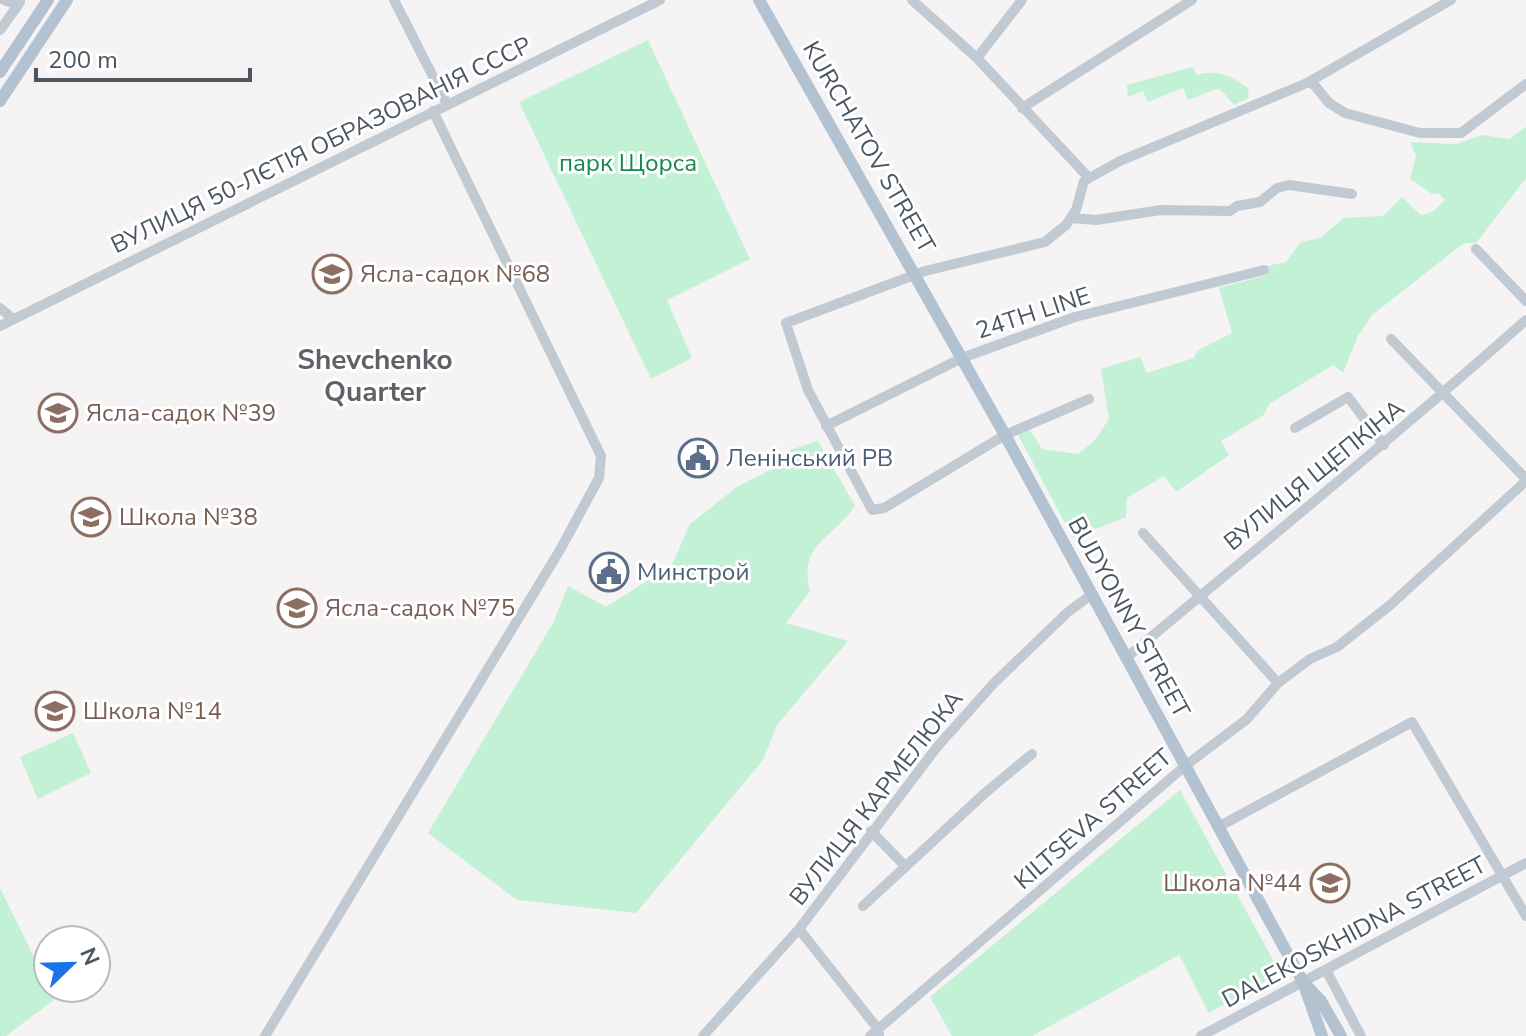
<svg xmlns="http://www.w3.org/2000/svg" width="1526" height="1036" viewBox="0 0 1526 1036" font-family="'Nunito Sans',sans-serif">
<rect width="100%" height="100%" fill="#f5f3f3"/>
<path fill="#c3f1d5" d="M648,40L750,259L667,300L692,358L651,379L519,102Z
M1192,67L1197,75C1217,69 1231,76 1248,88L1249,98L1234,105L1219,88L1188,100L1183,88L1148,102L1143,91L1128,97L1127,85Z
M1526,127V178L1476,243H1464L1372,315L1358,336L1343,373L1333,365L1269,404L1264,415L1221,441L1229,455L1176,492L1164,476L1127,498L1126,517L1073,538L1018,435L1030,430L1042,449L1078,454L1094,441L1109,419L1101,369L1140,357L1147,373L1194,358L1197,351L1232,333L1219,288L1267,275V266L1286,262L1301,242L1320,238L1344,218L1383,216L1402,197L1421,215L1432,212L1445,200L1438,193L1432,194L1410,179L1416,156L1410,142L1456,144L1482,135L1509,139Z
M818,441L855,506C832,540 798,543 810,591L786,623L848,641L777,725L763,760L636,913L517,900L428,833L553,623L568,586L606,607L672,565L690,524L737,487L782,464L790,450Z
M73,733L91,773L38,799L20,757Z
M1180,790L1280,973L1209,1013L1179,955L1032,1036H952L930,997Z
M0,888L55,999L6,1036H0Z"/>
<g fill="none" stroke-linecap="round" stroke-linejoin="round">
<path stroke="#c1cad2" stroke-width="10" d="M4,0L18,5L20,2
M394,0L447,104
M912,0L977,58L1089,178
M0,30L18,5
M977,58L1022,0
M1311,81L1329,103L1345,113L1420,133H1461L1526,84
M1022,108L1192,0
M1071,218L1096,220L1161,210L1230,211L1237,206L1260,202L1277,188L1289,185L1352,194
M1476,249L1526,301
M0,308L13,319
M0,326L660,0
M1391,339L1526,479
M1089,399L1005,435L884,508L872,510L808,390L786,323L925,271L1045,242L1066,225L1076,210L1084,181L1120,161L1307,83L1451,0
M826,426L962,358L1075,317L1264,270
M1295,428L1348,397L1384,445
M1143,533L1278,683
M1126,658C1260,546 1395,436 1526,320
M1218,827L1412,722L1526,916
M871,831L905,866
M863,906L985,793L1032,754
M799,929L878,1029L879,1035
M1326,970L1361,1036
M265,1036L560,550L599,478L601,456L433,111
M703,1036L799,929L937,747L994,683L1068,612L1091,595
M870,1036L1185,766L1247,719L1278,683L1310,659L1337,647L1389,606L1526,481
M1201,1036L1526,863"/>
<path stroke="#b3c2d1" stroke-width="12" d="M759,0L1005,435L1303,982L1321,1001L1341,1036
M0,72L48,0
M0,101L67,0
M1304,985L1322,1036"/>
</g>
<defs>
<symbol id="school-ring" viewBox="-11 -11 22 22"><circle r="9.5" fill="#fff" stroke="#8d6e63" stroke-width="1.5"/><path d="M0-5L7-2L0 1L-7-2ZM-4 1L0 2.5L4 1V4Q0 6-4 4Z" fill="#8d6e63"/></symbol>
<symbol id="civic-ring" viewBox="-11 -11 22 22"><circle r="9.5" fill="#fff" stroke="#5c6f8a" stroke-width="1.5"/><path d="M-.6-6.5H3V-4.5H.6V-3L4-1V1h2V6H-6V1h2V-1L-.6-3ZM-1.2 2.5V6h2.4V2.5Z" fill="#5c6f8a"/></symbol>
</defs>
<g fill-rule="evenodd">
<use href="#school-ring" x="310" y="252" width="44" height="44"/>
<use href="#school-ring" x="36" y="391" width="44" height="44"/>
<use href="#civic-ring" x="676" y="436" width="44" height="44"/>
<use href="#school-ring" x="69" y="495" width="44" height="44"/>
<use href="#civic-ring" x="587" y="550" width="44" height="44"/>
<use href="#school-ring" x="275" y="586" width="44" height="44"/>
<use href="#school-ring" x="33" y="689" width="44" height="44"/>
<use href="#school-ring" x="1308" y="861" width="44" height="44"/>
</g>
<g text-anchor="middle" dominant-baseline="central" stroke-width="6" stroke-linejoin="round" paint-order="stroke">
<g font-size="24" fill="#4a5661" stroke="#fff">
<text transform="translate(321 145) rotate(-26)">ВУЛИЦЯ 50-ЛЄТІЯ ОБРАЗОВАНІЯ СССР</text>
<text transform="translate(869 147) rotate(60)">KURCHATOV STREET</text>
<text transform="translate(1033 313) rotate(-18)">24TH LINE</text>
<text transform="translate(1314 475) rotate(-39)">ВУЛИЦЯ ЩЕПКІНА</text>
<text transform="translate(1129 617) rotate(61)">BUDYONNY STREET</text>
<text transform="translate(876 798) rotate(-52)">ВУЛИЦЯ КАРМЕЛЮКА</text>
<text transform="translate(1093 819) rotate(-41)">KILTSEVA STREET</text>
<text transform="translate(1354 932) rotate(-28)">DALEKOSKHIDNA STREET</text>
</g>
<g font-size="24" fill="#17864f" stroke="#fff">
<text x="628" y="163">парк Щорса</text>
</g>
<g font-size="24" fill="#785e54" stroke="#fff" text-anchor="start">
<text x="360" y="274">Ясла-садок №68</text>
<text x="86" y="413">Ясла-садок №39</text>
<text x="119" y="517">Школа №38</text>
<text x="325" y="608">Ясла-садок №75</text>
<text x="83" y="711">Школа №14</text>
<text x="1302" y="883" text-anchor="end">Школа №44</text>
</g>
<g font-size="24" fill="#4e5e75" stroke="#fff" text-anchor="start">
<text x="726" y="458">Ленінський РВ</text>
<text x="637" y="572">Минстрой</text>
</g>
<g font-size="28" font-weight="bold" fill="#5f6368" stroke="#fff">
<text x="375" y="360">Shevchenko<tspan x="375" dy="32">Quarter</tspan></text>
</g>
</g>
<g transform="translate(72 964) rotate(67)"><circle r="38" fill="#ffffff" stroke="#b7bbc0" stroke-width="2"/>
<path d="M0-6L14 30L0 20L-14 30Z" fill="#1a73e8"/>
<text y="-12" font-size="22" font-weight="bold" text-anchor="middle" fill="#4a5661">N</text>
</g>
<path d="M36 68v12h214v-12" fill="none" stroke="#4a5661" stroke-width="4"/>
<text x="48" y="68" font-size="24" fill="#4a5661" stroke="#ffffff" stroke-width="6" paint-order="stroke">200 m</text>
</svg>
